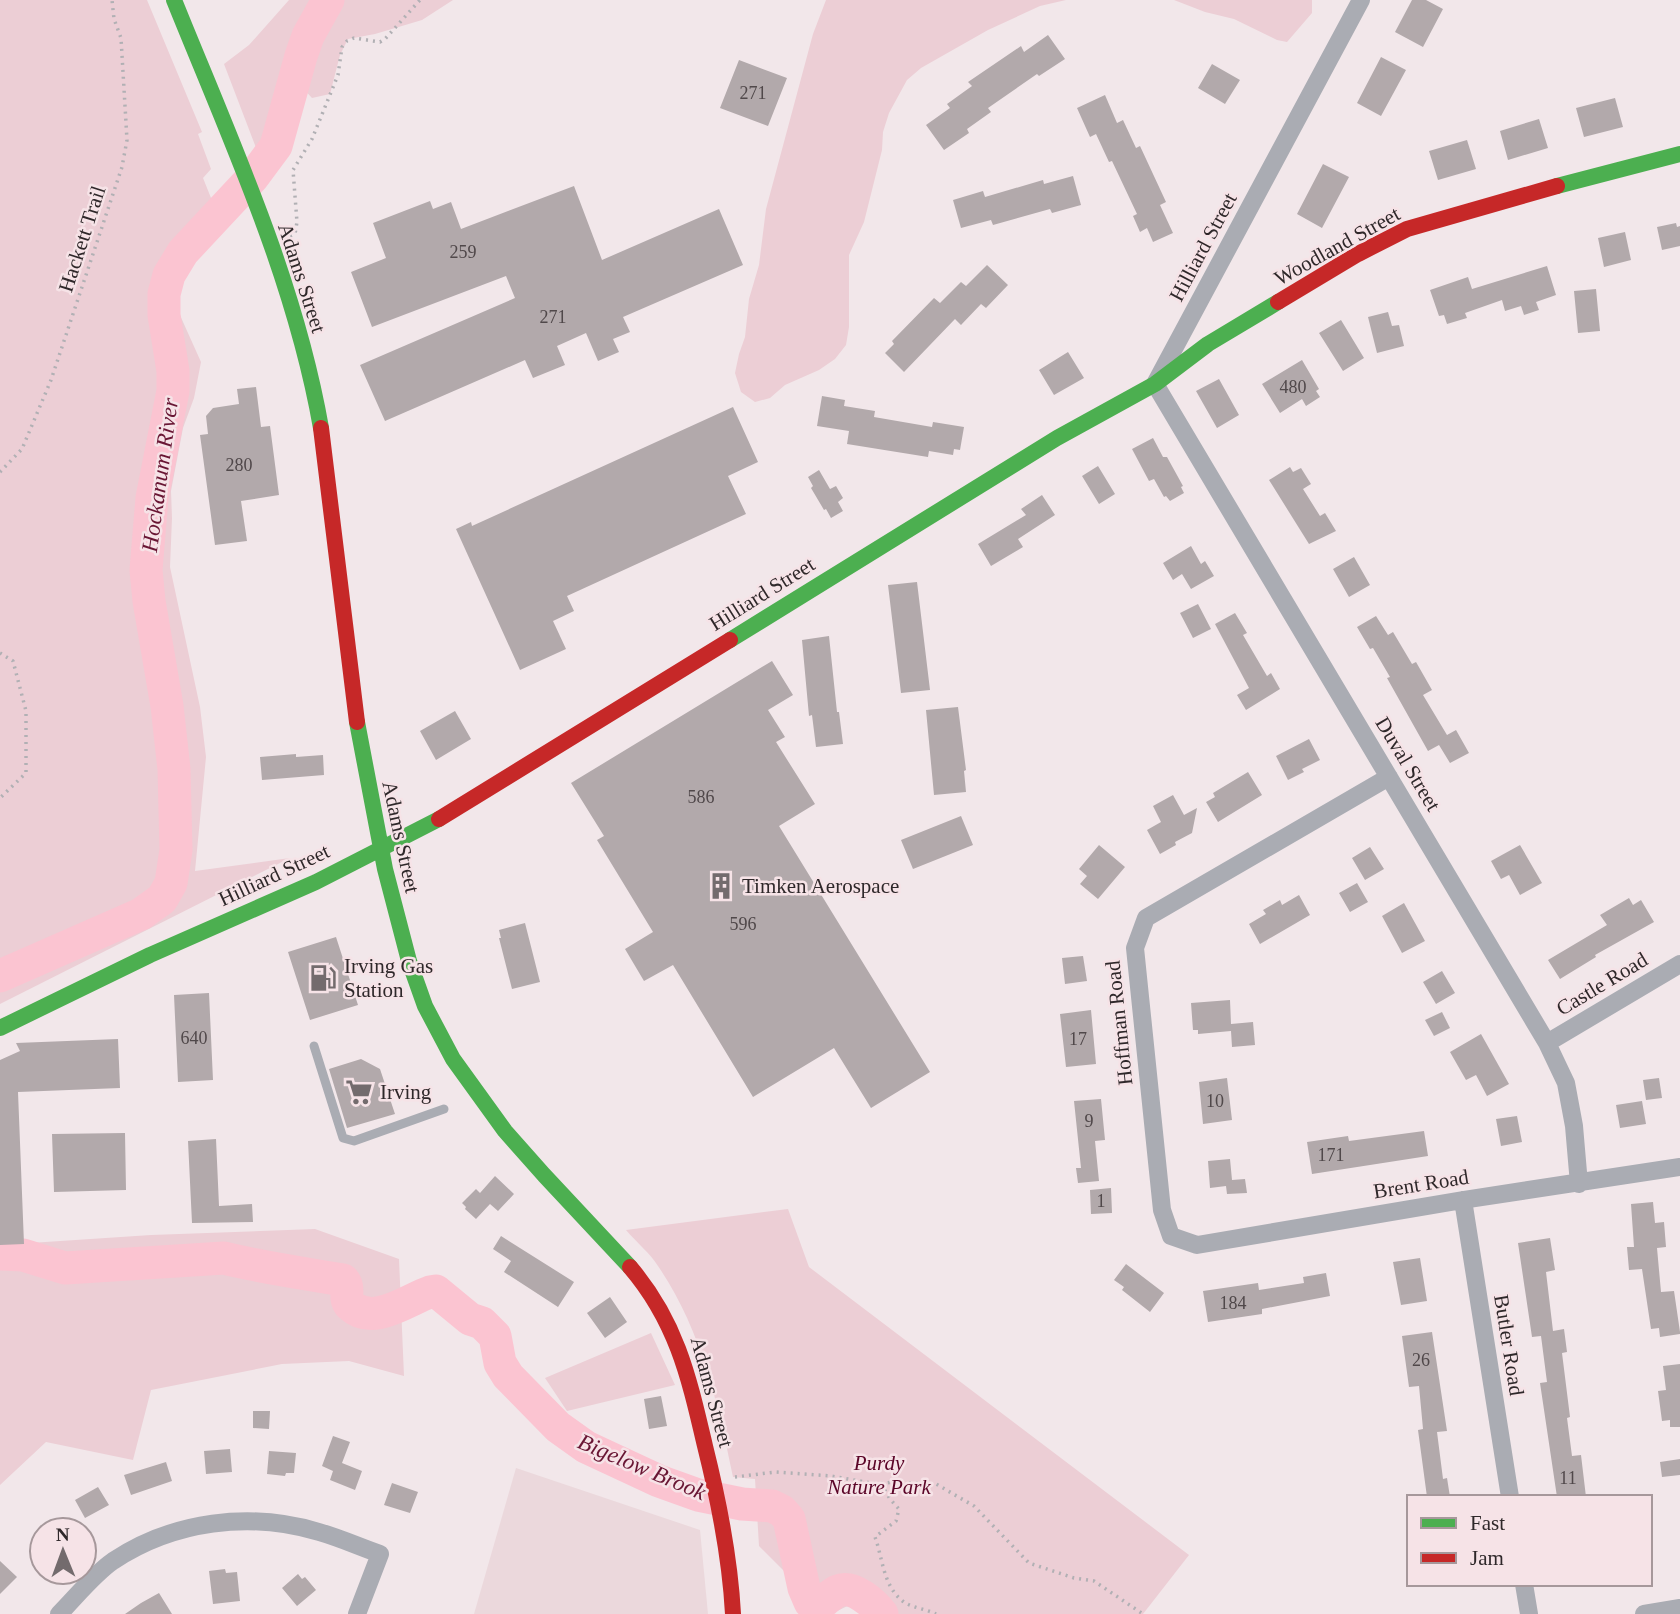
<svg xmlns="http://www.w3.org/2000/svg" width="1680" height="1614" viewBox="0 0 1680 1614" font-family="Georgia,serif">
<rect width="100%" height="100%" fill="#f2e7ea"/>
<path fill="#ebd8dc" d="M516,1468L700,1530L708,1614H474Z"/>
<path fill="#ecced5" d="M0,0H147L202,132L198,134L211,169L203,178L215,208L170,293L201,362L194,398L183,428L171,491L172,518L170,567L200,707L206,757L195,871L290,858L0,1004Z
M289,0H453L422,20L375,34L348,39L340,55L330,94L312,98L299,84L293,81L280,134L263,166L224,64L249,45Z
M826,0H1066L1040,6L988,30L921,68L907,80L889,113L883,132L882,150L864,222L849,255V327L846,345L835,359L819,370L785,385L770,398L755,402L741,392L735,373L739,354L745,337L749,299L759,265L766,209L813,34Z
M1174,0H1312V13L1287,42L1277,40L1234,19L1205,12Z
M788,1209L809,1267L1189,1555L1143,1614H876L866,1597L831,1614H810L786,1573L759,1546L755,1479L733,1477C718,1403 701,1329 658,1266C650,1253 636,1242 626,1230Z
M315,1229L399,1259L404,1376L349,1361L282,1364L151,1390L133,1460L46,1442L0,1485V1245L151,1235Z
M651,1333L675,1385L567,1411L545,1378Z"/>
<g fill="none" stroke-linecap="round" stroke-linejoin="round">
<path stroke="#fbc4d1" stroke-width="33" d="M0,976L141,914L162,899L171,883L176,850L174,769L167,706L149,601L146,570L152,498L173,391V371L164,315V294L169,275L183,252L253,177L276,146L301,56L308,36L328,0
M0,1254L23,1255L65,1268L224,1258C263,1268 303,1273 343,1280C351,1288 343,1298 350,1305C373,1327 407,1300 430,1292L436,1291L470,1319L482,1323L495,1336L500,1363L508,1376L558,1427L586,1447L659,1481L698,1495L742,1504L772,1506L782,1511L789,1519L804,1588L810,1602L819,1605C825,1601 832,1593 838,1591C853,1584 874,1604 882,1614"/>
</g>
<path fill="#b2a9ab" d="M1412,0H1426L1443,9L1423,47L1395,32Z
M1048,35L1065,59L1039,76L1037,74L988,108L991,112L967,129L969,133L944,150L926,125L950,108L947,104L972,86L968,82L1021,46L1024,52Z
M1381,57L1406,70L1381,116L1357,103Z
M739,60L787,78L768,126L720,108Z
M1212,64L1240,80L1225,104L1198,88Z
M1105,95L1117,123L1123,120L1136,148L1140,146L1166,202L1160,205L1173,233L1153,242L1147,228L1140,232L1133,216L1137,214L1112,161L1109,162L1096,134L1090,137L1077,108Z
M1615,98L1623,127L1584,137L1576,108Z
M1539,119L1548,148L1508,160L1500,131Z
M1467,140L1476,169L1438,180L1429,151Z
M1323,164L1349,177L1322,228L1297,214Z
M1073,176L1081,205L1052,213L1050,209L993,225L991,220L961,228L953,200L983,191L985,197L1043,180L1044,184Z
M574,186L602,260L719,209L743,265L623,317L630,332L613,339L619,352L598,361L586,333L557,346L565,365L533,378L525,360L385,421L360,365L515,298L506,276L372,327L351,272L386,258L373,223L430,201L433,209L451,202L461,229Z
M1676,223L1677,227L1680,226V246L1662,250L1657,227Z
M1625,232L1631,260L1604,267L1598,238Z
M987,265L1008,285L986,308L981,304L961,325L955,319L904,372L885,353L894,344L892,341L934,298L940,303L961,282L966,286Z
M1547,266L1556,295L1536,302L1539,310L1524,315L1521,306L1505,311L1502,300L1465,313L1467,318L1447,324L1444,315L1439,316L1430,290L1468,277L1472,289Z
M1596,289L1600,331L1578,333L1574,291Z
M1388,312L1392,326L1399,325L1404,346L1377,353L1368,317Z
M1341,320L1364,358L1343,371L1319,333Z
M1068,352L1084,378L1054,395L1039,370Z
M1302,360L1319,389L1316,391L1320,397L1306,406L1302,399L1280,413L1262,384Z
M1219,379L1239,415L1217,428L1196,391Z
M256,387L261,427L270,426L279,495L241,501L247,541L215,545L200,435L208,434L206,416L213,408L239,404L237,389Z
M822,396L845,400L844,406L875,411L874,417L932,427L933,422L964,427L960,450L954,449L953,455L929,451L928,457L847,444L849,431L817,426Z
M733,407L758,462L728,476L746,514L567,596L574,611L553,621L566,649L520,670L456,529L471,522L472,526Z
M1153,438L1163,457H1167L1183,486L1181,487L1184,493L1170,501L1166,496L1164,497L1154,479L1149,481L1132,449Z
M1098,466L1115,494L1099,504L1082,476Z
M1290,467L1293,472L1301,468L1311,484L1303,489L1320,516L1325,513L1336,531L1309,544L1269,480Z
M819,470L830,489L836,486L843,498L838,502L843,511L831,518L826,509L824,510L811,488L813,486L808,477Z
M1042,495L1055,515L1018,539L1023,547L991,566L978,544L1026,515L1021,509Z
M1191,546L1201,564L1205,561L1214,576L1191,589L1182,574L1173,580L1163,563Z
M1354,557L1370,585L1349,597L1333,569Z
M917,582L930,690L901,693L888,585Z
M1198,604L1211,629L1193,638L1180,613Z
M1235,613L1247,633L1243,635L1267,676L1271,673L1280,689L1246,710L1237,695L1249,688L1215,624Z
M1376,616L1388,635L1393,632L1412,664L1416,662L1432,690L1423,695L1447,735L1456,730L1469,753L1450,763L1439,745L1428,751L1387,678L1390,677L1373,648L1370,649L1357,627Z
M829,636L837,712H839L843,744L816,747L812,715L809,716L802,640Z
M772,661L793,695L768,710L785,737L776,742L815,804L779,826L930,1072L871,1108L834,1048L753,1097L673,965L644,981L625,949L653,932L597,840L604,836L571,783Z
M958,707L966,770L964,771L966,792L934,795L926,710Z
M455,711L471,739L436,760L420,731Z
M1309,739L1320,760L1302,769L1304,772L1288,780L1276,756Z
M296,754V757L323,755L324,775L262,780L260,757Z
M1248,772L1262,795L1218,822L1206,802L1215,797L1213,793Z
M1173,795L1184,815L1197,808L1192,833L1175,842L1176,845L1160,854L1147,830L1161,822L1153,806Z
M961,816L973,845L913,869L901,840Z
M1099,845L1125,867L1098,899L1080,884L1087,876L1079,869Z
M1520,845L1542,883L1520,895L1509,875L1501,879L1491,861Z
M1370,847L1384,869L1365,880L1352,858Z
M1357,883L1368,902L1350,912L1339,893Z
M1299,895L1310,915L1260,944L1249,924L1266,914L1263,910L1280,900L1282,905Z
M1629,898L1633,905L1641,900L1654,922L1595,955L1596,957L1560,979L1548,960L1607,925L1600,915Z
M1404,903L1425,941L1402,953L1382,916Z
M525,923L540,982L512,989L499,938H501L499,930Z
M336,937L358,1005L310,1020L288,952Z
M1083,956L1087,981L1065,984L1062,958Z
M1442,971L1455,993L1436,1004L1423,982Z
M209,993L213,1080L178,1082L174,995Z
M1230,1000L1231,1024L1253,1022L1255,1045L1232,1047L1231,1031L1198,1034V1030H1193L1191,1003Z
M1091,1010L1096,1064L1066,1067L1060,1014Z
M1442,1012L1450,1028L1434,1036L1425,1020Z
M1481,1034L1509,1084L1487,1096L1476,1075L1466,1080L1450,1052Z
M118,1039L120,1088L18,1092L24,1244L0,1245V1060L20,1051L16,1043Z
M361,1059L380,1069L395,1114L347,1128L329,1069Z
M1227,1078L1232,1120L1203,1124L1199,1082Z
M1659,1078L1662,1098L1646,1100L1643,1080Z
M1101,1099L1105,1140L1095,1141L1099,1181L1078,1183L1076,1168H1081L1074,1101Z
M1642,1101L1646,1124L1620,1128L1616,1105Z
M1517,1116L1522,1142L1501,1146L1496,1119Z
M1424,1131L1428,1156L1312,1174L1307,1142L1348,1136L1349,1141Z
M125,1133L126,1190L54,1192L52,1134Z
M216,1139L219,1206L252,1204L253,1222L192,1223L188,1141Z
M1230,1159L1232,1180L1245,1179L1247,1193L1227,1194L1226,1186L1210,1188L1208,1161Z
M495,1176L514,1194L498,1211L490,1204L476,1219L465,1209L466,1207L462,1203L476,1189L480,1193Z
M1111,1188L1112,1213L1091,1214L1090,1190Z
M1653,1202L1655,1223L1664,1222L1666,1247L1657,1248L1661,1292L1674,1291L1680,1332V1334L1660,1337L1659,1328L1651,1329L1642,1269L1629,1270L1627,1247H1634L1631,1204Z
M501,1236L574,1282L558,1307L504,1272L511,1261L493,1249Z
M1550,1238L1555,1270L1546,1272L1553,1331L1564,1329L1567,1352L1562,1353L1570,1417L1567,1418L1572,1456L1581,1455L1586,1497H1557L1540,1383L1547,1382L1541,1336L1532,1337L1518,1243Z
M1420,1258L1427,1301L1401,1305L1393,1262Z
M1126,1264L1164,1293L1150,1312L1122,1290L1124,1287L1114,1280Z
M1326,1273L1330,1296L1262,1309V1314L1208,1322L1203,1291L1258,1283L1259,1290L1304,1283L1303,1277Z
M610,1297L627,1322L605,1338L587,1313Z
M1432,1332L1447,1431L1437,1432L1443,1479L1447,1478L1450,1497H1427L1418,1430L1423,1429L1419,1386L1409,1387L1402,1336Z
M1680,1364V1427H1670V1420L1662,1421L1658,1391L1666,1390L1663,1366Z
M661,1396L667,1426L649,1429L644,1399Z
M253,1411H270L269,1429L253,1428Z
M333,1436L350,1442L342,1463L362,1471L355,1490L330,1480L333,1471L322,1466Z
M230,1449L232,1472L206,1474L204,1451Z
M269,1451L296,1453L294,1473H286L285,1476L267,1474Z
M1680,1459V1475L1662,1477L1660,1462Z
M166,1462L172,1481L131,1495L124,1475Z
M392,1483L418,1492L410,1513L384,1505Z
M98,1487L109,1505L85,1518L75,1500Z
M0,1561L17,1577L0,1594Z
M225,1569L226,1573L237,1572L240,1601L213,1604L209,1571Z
M298,1574L302,1579L305,1577L316,1590L297,1606L282,1588Z
M159,1593L172,1614H125L141,1603Z"/>
<g fill="none" stroke-linecap="round" stroke-linejoin="round">
<path stroke="#b1b0b4" stroke-width="3.5" stroke-dasharray="2 5" stroke-linecap="butt" d="M290,236L295,234L297,222L293,170L312,139L338,75L342,47L347,41L354,38L380,42L385,39L420,0
M0,472L22,449L51,380L122,167L127,140L121,38L114,19L112,0
M0,653L13,661L26,711V773L0,798
M735,1477L775,1472L831,1476L877,1484L895,1482L936,1484L974,1506L1029,1563L1074,1578L1094,1581L1143,1614
M881,1484L890,1499L899,1509L896,1521L875,1537C883,1559 883,1587 904,1602C913,1608 926,1609 936,1614"/>
<path stroke="#aaacb3" stroke-width="9" d="M314,1046L343,1138L354,1141L444,1109"/>
<path stroke="#aaacb3" stroke-width="18" d="M1361,0L1155,384L1547,1043L1566,1083L1574,1126L1579,1184
M1389,777L1146,918L1135,948L1162,1210L1171,1236L1197,1245L1463,1200L1680,1167
M1547,1043L1680,964
M1463,1200L1510,1497
M1524,1584L1529,1614
M59,1614C76,1597 93,1575 113,1561C173,1521 250,1511 319,1532C340,1538 360,1547 380,1554L357,1614
M1644,1614L1680,1608"/>
<path stroke="#4caf50" stroke-width="16" d="M174,0C230,139 295,279 321,428
M1557,186L1680,154
M730,640L1057,438L1155,384L1208,344L1278,302
M357,722L385,869L409,961L425,1006L453,1059L505,1131L544,1175L630,1267
M0,1028L150,955L316,882L439,819"/>
<path stroke="#c62828" stroke-width="16" d="M1278,302L1358,254L1407,229L1557,186
M321,428L357,722
M439,819L730,640
M630,1267C677,1322 689,1378 705,1446C719,1502 730,1557 733,1614"/>
</g>
<defs>
<symbol id="building-bare" viewBox="-9 -9 18 18"><path d="M-4-6H4V6H1V3H-1V6H-4ZM-2.5-4.3h1.7v1.8h-1.7ZM.8-4.3h1.7v1.8H.8ZM-2.5-1h1.7V.8h-1.7ZM.8-1h1.7V.8H.8Z" fill="#736b6d" stroke="#f6e3e7" stroke-width="2.5" paint-order="stroke"/></symbol>
<symbol id="fuel-bare" viewBox="-9 -9 18 18"><path d="M-5.5-6h7V0h2V4h1.3V-2.5L3-4.5l.8-.8L6-3V5H2.5V1h-1V6h-7ZM-4.2-4.7v3.2H.2V-4.7Z" fill="#736b6d" stroke="#f6e3e7" stroke-width="2.5" paint-order="stroke"/></symbol>
<symbol id="supermarket-bare" viewBox="-9 -9 18 18"><path d="M-6-5.5h2.5l.6 2H6L4.5 2H-2.5L-4.4-4H-6ZM-1.5 3.2a1.3 1.3 0 1 0 .1 0ZM3 3.2a1.3 1.3 0 1 0 .1 0Z" fill="#736b6d" stroke="#f6e3e7" stroke-width="2.5" paint-order="stroke"/></symbol>
</defs>
<g fill-rule="evenodd">
<use href="#building-bare" x="702" y="867" width="38" height="38"/>
<use href="#fuel-bare" x="304" y="959" width="38" height="38"/>
<use href="#supermarket-bare" x="340" y="1073" width="38" height="38"/>
</g>
<g text-anchor="middle" dominant-baseline="central" stroke-width="5" stroke-linejoin="round" paint-order="stroke">
<g font-size="18" fill="#50484a">
<text x="753" y="93">271</text>
<text x="463" y="252">259</text>
<text x="553" y="317">271</text>
<text x="1293" y="387">480</text>
<text x="239" y="465">280</text>
<text x="701" y="797">586</text>
<text x="743" y="924">596</text>
<text x="194" y="1038">640</text>
<text x="1078" y="1039">17</text>
<text x="1215" y="1101">10</text>
<text x="1089" y="1121">9</text>
<text x="1331" y="1155">171</text>
<text x="1101" y="1201">1</text>
<text x="1233" y="1303">184</text>
<text x="1421" y="1360">26</text>
<text x="1568" y="1478">11</text>
</g>
<g font-size="21" fill="#2f282a" stroke="#f6e3e7">
<text transform="translate(82 239) rotate(-72)">Hackett Trail</text>
<text transform="translate(1337 246) rotate(-29)">Woodland Street</text>
<text transform="translate(1203 247) rotate(-62)">Hilliard Street</text>
<text transform="translate(302 278) rotate(72)">Adams Street</text>
<text transform="translate(762 594) rotate(-32)">Hilliard Street</text>
<text transform="translate(1408 764) rotate(59)">Duval Street</text>
<text transform="translate(401 837) rotate(78)">Adams Street</text>
<text transform="translate(274 875) rotate(-25)">Hilliard Street</text>
<text transform="translate(1602 984) rotate(-31)">Castle Road</text>
<text transform="translate(1119 1023) rotate(-96)">Hoffman Road</text>
<text transform="translate(1421 1184) rotate(-9)">Brent Road</text>
<text transform="translate(1509 1345) rotate(81)">Butler Road</text>
<text transform="translate(712 1392) rotate(75)">Adams Street</text>
</g>
<g font-size="21" fill="#2f282a" stroke="#f6e3e7" text-anchor="start">
<text x="742" y="886">Timken Aerospace</text>
<text x="344" y="966">Irving Gas<tspan x="344" dy="24">Station</tspan></text>
<text x="380" y="1092">Irving</text>
</g>
<g font-size="21" font-style="italic" fill="#5b0528" stroke="#f6e3e7">
<text x="879" y="1463">Purdy<tspan x="879" dy="24">Nature Park</tspan></text>
</g>
<g font-size="23" font-style="italic" fill="#691634" stroke="#f6e3e7">
<text transform="translate(160 475) rotate(-82)">Hockanum River</text>
<text transform="translate(642 1467) rotate(23)">Bigelow Brook</text>
</g>
</g>
<rect x="1407" y="1495" width="245" height="91" fill="#f6e3e7" stroke="#a6989b" stroke-width="2"/>
<rect x="1421" y="1518" width="35" height="10" fill="#4caf50" stroke="#a6989b" stroke-width="2"/>
<text x="1470" y="1530" font-size="21" fill="#2f282a">Fast</text>
<rect x="1421" y="1553" width="35" height="10" fill="#c62828" stroke="#a6989b" stroke-width="2"/>
<text x="1470" y="1565" font-size="21" fill="#2f282a">Jam</text>
<g transform="translate(63 1551) rotate(359)"><circle r="33" fill="#f6e3e7" stroke="#a6989b" stroke-width="2"/>
<path d="M0-5L12 26L0 18L-12 26Z" fill="#736b6d"/>
<text y="-10" font-size="19" font-weight="bold" text-anchor="middle" fill="#2f282a">N</text>
</g>
</svg>
